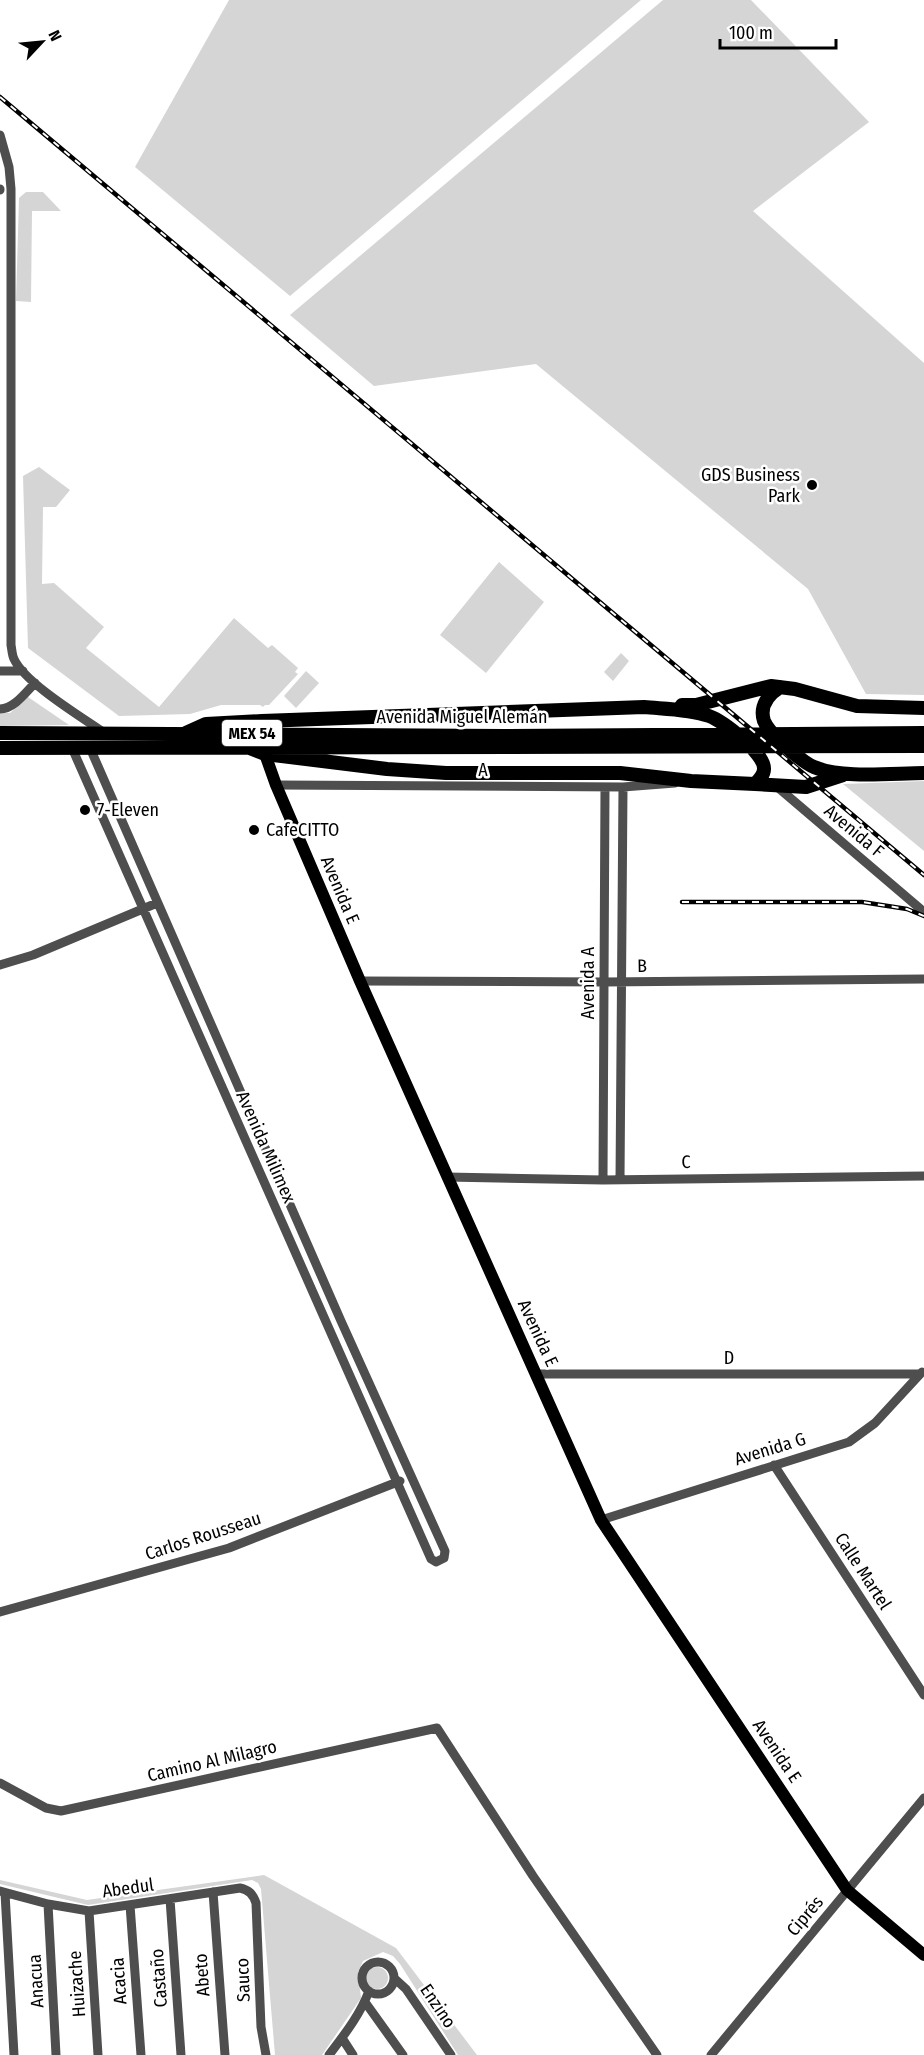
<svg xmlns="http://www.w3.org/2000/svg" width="924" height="2055" viewBox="0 0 924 2055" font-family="'Fira Sans Condensed',sans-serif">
<rect width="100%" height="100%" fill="#fff"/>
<path fill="#d5d5d5" d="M229,0H641L290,296L135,167Z
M663,0H751L869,122L753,211L924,363V695L866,694L808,589L536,364L374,386L290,315Z
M26,192H43L61,211H32L31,302L16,301L19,198Z
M39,467L70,490L56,507H43L42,584L54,583L104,627L86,648L159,707L234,618L268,648L272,645L298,668L295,672L298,674L269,705H265L263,707L260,705H221L190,714L119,716L28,648L23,476Z
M499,562L544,602L486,673L440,635Z
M621,653L629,661L613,681L604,672Z
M306,671L319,683L296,708L284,696Z
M28,697L69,725L0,726V713H10Z
M924,781V851L843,784Z
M264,1875L396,1948L477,2055H458L400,1964L393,1956L383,1952L363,1961L358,1972L361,1998L322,2055H275L261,1889L258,1883L252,1880L88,1905L0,1884V1880L87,1900Z
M366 1978a11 11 0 1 1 22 0a11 11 0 1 1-22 0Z"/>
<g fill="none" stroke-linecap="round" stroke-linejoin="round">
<path stroke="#4e4e4e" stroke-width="9" d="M0,135L9,167L11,189V645C12,650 12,655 14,659C25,683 80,716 103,732
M0,189V190
M0,671H23
M0,709C14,709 26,692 35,683
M72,748L431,1559L436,1562L444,1558L445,1551L341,1321L90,748
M276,785L623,787L675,783
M775,785L924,912
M0,965L33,955L157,903
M360,981L605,982L924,979
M447,1177L603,1180L924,1176
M603,1180L605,787
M620,1180L623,787
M537,1374H920
M774,1465L924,1695
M601,1520L849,1442L875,1423L922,1372
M0,1612L229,1548L400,1481
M0,1783L46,1808L61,1811L437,1728L533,1876L657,2055
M0,1891L48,1904L89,1911L240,1888C249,1890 253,1894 256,1903L261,2027L266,2055
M213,1892L225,2055
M5,1893L14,2055
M170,1899L181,2055
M48,1904L56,2055
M130,1905L141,2055
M89,1911L98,2055
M362 1978a16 16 0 1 1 32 0a16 16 0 1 1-32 0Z
M394,1978L406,1989L451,2055
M365,2002L403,2055
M342,2038L353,2055
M329,2055C344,2035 360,2015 369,1991
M711,2055L924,1798"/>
<path stroke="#000" stroke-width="12" d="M265,754L276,785L360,981L601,1520L847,1890L924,1955"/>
<path stroke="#000" stroke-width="14" d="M780,687C769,694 759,706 764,721C768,731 778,739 785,746C794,753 804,763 814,767C841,779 894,773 924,773
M682,705H696L771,686L795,689L857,706L924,708
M0,733L504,736L924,733
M186,733L206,724L262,721L644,707C665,709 689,709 709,716C723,721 765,753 764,769C764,775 759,780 755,784L691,781L620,773H446L387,769L265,754L247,747
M0,748L924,746
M755,784L806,787L843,775"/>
<defs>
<path id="rail" d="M0,97L924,875
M682,902H862L907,909L924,916"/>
</defs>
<use href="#rail" stroke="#000" stroke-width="4.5"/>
<use href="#rail" stroke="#fff" stroke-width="2" stroke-dasharray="7" stroke-linecap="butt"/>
</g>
<g fill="#000" stroke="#fff" stroke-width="2">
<circle cx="812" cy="485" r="6"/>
<circle cx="85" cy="810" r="6"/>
<circle cx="254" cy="830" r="6"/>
</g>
<g text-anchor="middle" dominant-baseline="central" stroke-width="5" stroke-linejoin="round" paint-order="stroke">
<rect fill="#fff" stroke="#4c4c4c" stroke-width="1.5" x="222" y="720" width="60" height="26" rx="4.5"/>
<g font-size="16" font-weight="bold" fill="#000">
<text x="252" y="733">MEX 54</text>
</g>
<g font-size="18" fill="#000" stroke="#fff" text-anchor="start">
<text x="800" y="475" text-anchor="end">GDS Business<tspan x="800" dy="21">Park</tspan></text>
<text x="97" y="810">7-Eleven</text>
<text x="266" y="830">CafeCITTO</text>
</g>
<g font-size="18" fill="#000" stroke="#fff">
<text x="462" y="717">Avenida Miguel Alemán</text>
<text x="483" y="770">A</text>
<text transform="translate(854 831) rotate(40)">Avenida F</text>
<text transform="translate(340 890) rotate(67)">Avenida E</text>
<text transform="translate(642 966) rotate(-1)">B</text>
<text transform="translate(588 983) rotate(-90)">Avenida A</text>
<text transform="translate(266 1147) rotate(66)">Avenida Milimex</text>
<text transform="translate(686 1162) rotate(-1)">C</text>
<text transform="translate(538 1333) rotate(65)">Avenida E</text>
<text x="729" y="1358">D</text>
<text transform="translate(770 1449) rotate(-17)">Avenida G</text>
<text transform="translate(203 1536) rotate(-18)">Carlos Rousseau</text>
<text transform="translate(863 1571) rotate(57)">Calle Martel</text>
<text transform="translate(777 1751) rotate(56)">Avenida E</text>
<text transform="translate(212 1761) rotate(-13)">Camino Al Milagro</text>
<text transform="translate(128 1888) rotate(-8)">Abedul</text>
<text transform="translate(805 1916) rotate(-50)">Ciprés</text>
<text transform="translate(202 1975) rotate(-94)">Abeto</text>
<text transform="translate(159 1978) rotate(-94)">Castaño</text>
<text transform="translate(243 1980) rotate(-92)">Sauco</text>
<text transform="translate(36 1981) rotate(-93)">Anacua</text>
<text transform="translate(119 1981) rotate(-94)">Acacia</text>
<text transform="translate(77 1984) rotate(-94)">Huizache</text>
<text transform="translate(438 2006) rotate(56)">Enzino</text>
</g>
</g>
<g transform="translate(42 42) rotate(64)" stroke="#ffffff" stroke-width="4.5" paint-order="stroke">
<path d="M0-4.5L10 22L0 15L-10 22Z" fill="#000000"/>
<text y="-9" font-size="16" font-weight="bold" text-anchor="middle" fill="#000000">N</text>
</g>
<path d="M720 39v9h116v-9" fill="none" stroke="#000000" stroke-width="3"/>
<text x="729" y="39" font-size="18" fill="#000000" stroke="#ffffff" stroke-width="4.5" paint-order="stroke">100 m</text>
</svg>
